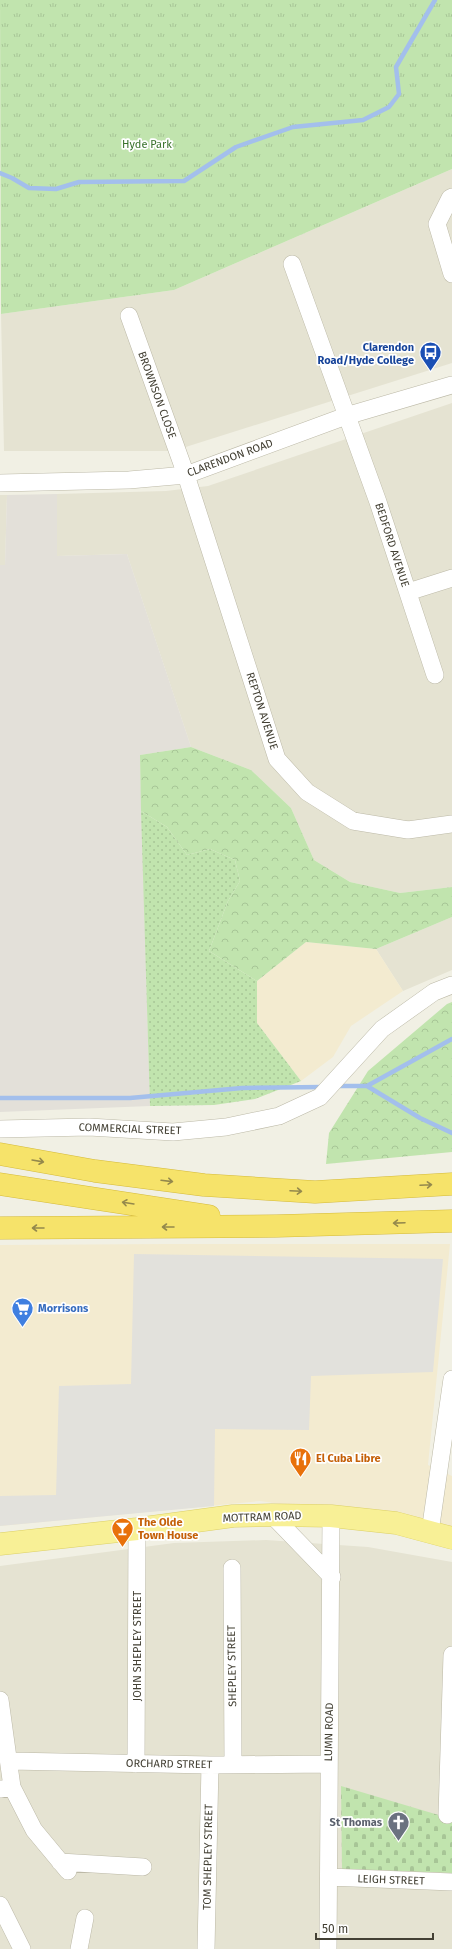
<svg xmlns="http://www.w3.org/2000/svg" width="452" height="1949" viewBox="0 0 452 1949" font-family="'Fira Sans',sans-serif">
<defs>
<pattern id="grass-dots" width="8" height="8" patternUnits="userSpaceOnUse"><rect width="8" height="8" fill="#c1e4ae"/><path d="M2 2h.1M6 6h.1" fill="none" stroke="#a7c596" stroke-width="1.8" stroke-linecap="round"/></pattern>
<pattern id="forest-crowns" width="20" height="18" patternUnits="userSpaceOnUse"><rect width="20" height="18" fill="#c1e4ae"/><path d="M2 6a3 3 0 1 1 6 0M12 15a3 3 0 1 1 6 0" fill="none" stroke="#a7c596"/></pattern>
<pattern id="cemetery-stones" width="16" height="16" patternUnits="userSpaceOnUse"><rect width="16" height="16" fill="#c1e4ae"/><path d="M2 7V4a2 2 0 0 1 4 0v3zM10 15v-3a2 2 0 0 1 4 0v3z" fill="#a7c596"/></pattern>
<pattern id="park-tufts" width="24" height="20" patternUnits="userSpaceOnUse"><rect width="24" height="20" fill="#c1e4ae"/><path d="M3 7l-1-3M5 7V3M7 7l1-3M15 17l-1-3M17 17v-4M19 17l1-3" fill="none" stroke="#a7c596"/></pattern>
</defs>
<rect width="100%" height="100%" fill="#f1f0e4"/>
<path fill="#e5e3d2" d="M452,169V363L173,451H4L1,314L174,290Z
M452,403V887L400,893L350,882L314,860L291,808L251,770L191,747L127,554L57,556V494L166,491L208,486Z
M0,495H7L5,565H0Z
M452,917V970L403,991L376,949Z
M266,1540L368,1547L452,1562V1949H0V1566L174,1543Z"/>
<path fill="#f3ebd0" d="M306,942L376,949L403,991L351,1026L333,1057L301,1081L257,1023V981Z
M166,1244H450L428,1465L452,1476V1535L398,1521L260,1501L0,1526V1245Z"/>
<path fill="#e3e0d9" d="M57,494V556L127,554L191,747L140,755L150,1106L0,1112V565H5L7,495Z"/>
<path fill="url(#grass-dots)" d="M141,811L167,827L187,855L210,849L235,860L240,881L228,901L209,951L257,981V1023L301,1081L255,1099L214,1105L150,1106Z"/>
<path fill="url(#forest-crowns)" d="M191,747L251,770L291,808L314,860L350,882L400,893L452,887V917L376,949L306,942L257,981L209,951L228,901L240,881L235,860L210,849L187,855L167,827L141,811L140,755Z
M452,1002V1152L326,1164L329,1133L368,1071L447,1004Z"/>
<path fill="url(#cemetery-stones)" d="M341,1786L452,1819V1873L342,1869Z"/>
<path fill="url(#park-tufts)" d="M0,0H452V169L174,290L1,314Z"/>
<path fill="#e2e1dc" d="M134,1254L443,1259L433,1372L311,1376L309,1430L215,1429L214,1506L0,1526V1496L56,1495L59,1386L131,1384Z"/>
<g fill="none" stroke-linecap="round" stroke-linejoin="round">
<path stroke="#a3bfec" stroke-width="4.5" d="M0,173L12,178L29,188L56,189L79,182L184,181L236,147L293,127L363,120L389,107L399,94L396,67L435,0
M336,1086H367L452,1039
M367,1086L420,1118L452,1133
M0,1098H130L242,1088L324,1087"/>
<defs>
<path id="minor" d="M452,197L450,198L437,224L452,274
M292,264L378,502L435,675
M129,316L186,475L277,759L307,792L353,821L408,830L452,824
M0,483L129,480L186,475L346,416L452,385
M408,592L452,578
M0,1129L89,1127L173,1132L226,1127L279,1116L320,1097L382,1029L434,992L452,985
M272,1515L332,1577
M430,1532L452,1379
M232,1568L233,1764
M0,1700L12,1787L0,1789
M10,1761L210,1765L329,1764
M136,1764L137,1529
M12,1787L34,1830L68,1871
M447,1815L452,1655
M60,1862L143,1867
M329,1877L452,1882
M0,1905L22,1949
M79,1949L85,1918
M206,1949L210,1765
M328,1949L331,1516"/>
<path id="primary" d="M0,1544L137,1529L233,1516L272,1515L331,1516L396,1523L452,1538"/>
<path id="motorway" d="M0,1154L95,1171L204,1185L315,1192L452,1184
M0,1184L209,1216
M0,1228L277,1226L452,1221"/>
</defs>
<use href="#minor" stroke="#bcb9a7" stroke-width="18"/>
<use href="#primary" stroke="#dcd067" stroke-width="23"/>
<use href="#motorway" stroke="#d4ba3b" stroke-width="23"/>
<use href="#minor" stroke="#fff" stroke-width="17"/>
<use href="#primary" stroke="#f8f096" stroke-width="22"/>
<use href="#motorway" stroke="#f6e36a" stroke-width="22"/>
</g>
<defs><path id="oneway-shaft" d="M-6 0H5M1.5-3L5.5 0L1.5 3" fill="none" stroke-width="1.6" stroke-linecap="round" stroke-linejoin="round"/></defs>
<g stroke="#94894c">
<use href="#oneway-shaft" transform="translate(38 1161) rotate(10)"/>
<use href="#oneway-shaft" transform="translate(167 1181) rotate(7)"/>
<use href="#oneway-shaft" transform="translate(426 1185) rotate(-3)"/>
<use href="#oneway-shaft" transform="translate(296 1191) rotate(3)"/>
<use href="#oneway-shaft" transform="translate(128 1203) rotate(-171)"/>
<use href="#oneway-shaft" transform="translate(399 1223) rotate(178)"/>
<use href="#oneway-shaft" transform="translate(168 1227) rotate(180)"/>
<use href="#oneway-shaft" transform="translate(38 1228) rotate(180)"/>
</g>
<defs>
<symbol id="bus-pin" viewBox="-11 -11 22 30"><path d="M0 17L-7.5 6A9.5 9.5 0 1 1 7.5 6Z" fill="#1a4fb4" stroke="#fff"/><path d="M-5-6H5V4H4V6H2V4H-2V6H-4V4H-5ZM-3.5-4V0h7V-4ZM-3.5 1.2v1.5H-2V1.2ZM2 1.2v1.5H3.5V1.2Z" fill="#fff"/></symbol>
<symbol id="supermarket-pin" viewBox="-11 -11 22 30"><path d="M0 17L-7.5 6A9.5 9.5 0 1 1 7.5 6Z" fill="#3f7fe0" stroke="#fff"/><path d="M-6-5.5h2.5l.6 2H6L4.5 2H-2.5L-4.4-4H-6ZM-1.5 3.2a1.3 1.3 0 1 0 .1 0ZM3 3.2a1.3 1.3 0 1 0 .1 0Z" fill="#fff"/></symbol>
<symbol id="restaurant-pin" viewBox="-11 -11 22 30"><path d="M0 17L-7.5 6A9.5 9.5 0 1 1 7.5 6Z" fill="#e8710a" stroke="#fff"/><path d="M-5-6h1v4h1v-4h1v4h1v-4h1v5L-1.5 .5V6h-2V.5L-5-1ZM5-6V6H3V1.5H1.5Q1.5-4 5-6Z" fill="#fff"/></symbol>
<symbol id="bar-pin" viewBox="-11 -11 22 30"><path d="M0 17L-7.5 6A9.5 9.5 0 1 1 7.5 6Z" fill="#e8710a" stroke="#fff"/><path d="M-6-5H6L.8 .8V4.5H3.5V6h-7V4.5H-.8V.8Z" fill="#fff"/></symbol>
<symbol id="church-pin" viewBox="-11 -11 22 30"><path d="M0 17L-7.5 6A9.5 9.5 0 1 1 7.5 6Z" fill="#6b7280" stroke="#fff"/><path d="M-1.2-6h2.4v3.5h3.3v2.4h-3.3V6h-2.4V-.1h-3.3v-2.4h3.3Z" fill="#fff"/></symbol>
</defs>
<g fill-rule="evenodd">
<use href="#bus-pin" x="418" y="340" width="25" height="34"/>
<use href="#supermarket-pin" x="10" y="1296" width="25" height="34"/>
<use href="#restaurant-pin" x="288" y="1446" width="25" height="34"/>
<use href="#bar-pin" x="110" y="1516" width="25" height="34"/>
<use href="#church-pin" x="386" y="1810" width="25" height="34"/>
</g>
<g text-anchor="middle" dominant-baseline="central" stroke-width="3.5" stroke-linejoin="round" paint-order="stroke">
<g font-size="11" fill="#38712b" stroke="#fff">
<text x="147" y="144">Hyde Park</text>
</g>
<g font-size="11" font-weight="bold" fill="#164399" stroke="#fff" text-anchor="end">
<text x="414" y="347">Clarendon<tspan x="414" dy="13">Road/Hyde College</tspan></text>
</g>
<g font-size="11" fill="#434034" stroke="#fff">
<text transform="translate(157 395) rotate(70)">BROWNSON CLOSE</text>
<text transform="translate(230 458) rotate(-20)">CLARENDON ROAD</text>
<text transform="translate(392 545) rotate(72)">BEDFORD AVENUE</text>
<text transform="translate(262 711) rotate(72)">REPTON AVENUE</text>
<text transform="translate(130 1129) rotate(2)">COMMERCIAL STREET</text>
<text transform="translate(262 1517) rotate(-2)">MOTTRAM ROAD</text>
<text transform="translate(137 1646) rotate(-90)">JOHN SHEPLEY STREET</text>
<text transform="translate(232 1666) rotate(-91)">SHEPLEY STREET</text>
<text transform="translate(329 1732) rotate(-89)">LUMN ROAD</text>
<text transform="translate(169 1764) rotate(1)">ORCHARD STREET</text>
<text transform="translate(208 1857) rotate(-89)">TOM SHEPLEY STREET</text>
<text transform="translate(391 1880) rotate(2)">LEIGH STREET</text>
</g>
<g font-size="11" font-weight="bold" fill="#366cbe" stroke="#fff" text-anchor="start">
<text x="38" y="1308">Morrisons</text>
</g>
<g font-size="11" font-weight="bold" fill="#c56008" stroke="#fff" text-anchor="start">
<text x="316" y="1458">El Cuba Libre</text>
<text x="138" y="1522">The Olde<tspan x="138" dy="13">Town House</tspan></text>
</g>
<g font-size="11" font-weight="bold" fill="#5b616d" stroke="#fff" text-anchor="end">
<text x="382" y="1822">St Thomas</text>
</g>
</g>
<path d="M316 1933v6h117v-6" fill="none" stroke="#434034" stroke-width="2"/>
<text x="322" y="1933" font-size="12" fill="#434034" stroke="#ffffff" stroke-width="3" paint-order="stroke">50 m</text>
</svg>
